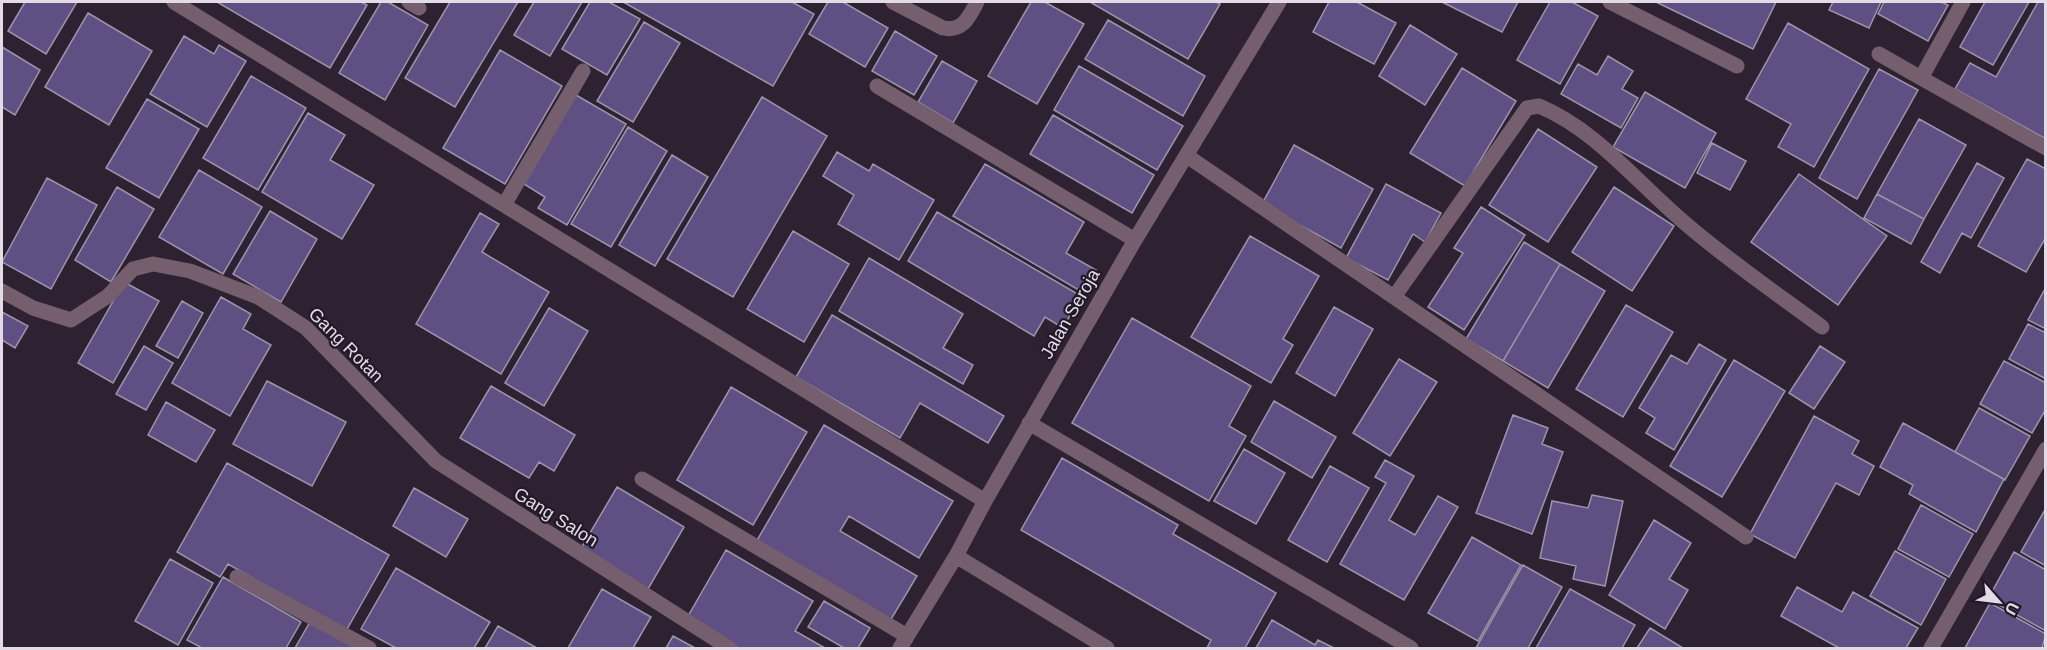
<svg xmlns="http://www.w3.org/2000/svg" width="2047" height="650" viewBox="0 0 2047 650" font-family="Arial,sans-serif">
<rect width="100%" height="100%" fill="#2e2232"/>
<path fill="#5f4f82" stroke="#9b95ab" stroke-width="1.5" d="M25,2H77L46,54L8,31Z
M217,2H361L367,5L330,68Z
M381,2H388L428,25L385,100L339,73Z
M450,2H518L455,107L405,78Z
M534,2H582L550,56L514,35Z
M590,2H609L640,19L607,75L562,49Z
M623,2H792L814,14L773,86Z
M828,2H843L888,28L865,67L809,34Z
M1031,2H1045L1084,24L1037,104L988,76Z
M1090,2H1216L1220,4L1188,59Z
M1329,2H1357L1396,23L1374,64L1313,32Z
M1442,2H1518L1502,32Z
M1550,2H1572L1598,16L1560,84L1517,60Z
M1656,2H1776L1753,49Z
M1833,2H1881L1869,28L1829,10Z
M1884,2H1941L1948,5L1928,41L1878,14Z
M1985,2H2029L1993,65L1960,47Z
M2038,2H2046V139L1955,89L1970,63L1996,77Z
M88,13L152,51L109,125L45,87Z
M1108,20L1205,76L1183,116L1085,59Z
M644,22L680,43L633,122L597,101Z
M1788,23L1869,69L1814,167L1778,147L1791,124L1746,99Z
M1410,25L1457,54L1425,105L1379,76Z
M895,31L937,56L914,95L872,71Z
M184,36L214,54L219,45L246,61L207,127L150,94Z
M2,47L40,70L15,115L2,107Z
M500,50L562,86L505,184L443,148Z
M1608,56L1633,71L1622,89L1638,98L1621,128L1561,94L1578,64L1597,75Z
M942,61L977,81L953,123L918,102Z
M1079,66L1183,126L1157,170L1054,110Z
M1462,68L1516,101L1465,186L1410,153Z
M1879,69L1918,90L1857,199L1819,178Z
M251,76L306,108L258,190L203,158Z
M1645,92L1716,133L1685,188L1613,147Z
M576,95L626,124L567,225L538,208L545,197L524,184Z
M762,97L827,136L733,297L667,259Z
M147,99L199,129L159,198L106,168Z
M308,113L345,135L330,160L374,185L342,239L262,192Z
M1053,115L1154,175L1132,213L1030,154Z
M1919,119L1966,145L1924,219L1877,194Z
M628,127L667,151L611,247L571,224Z
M1538,129L1597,167L1548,242L1489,205Z
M1712,143L1746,161L1730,190L1697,173Z
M1294,145L1373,189L1341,248L1262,204Z
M837,152L869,171L873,164L934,200L899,260L838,224L854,195L823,176Z
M672,155L708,177L655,266L619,245Z
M2027,159L2046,169V237L2026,272L1978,246Z
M1977,163L2004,178L1971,238L1962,233L1940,273L1921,262Z
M985,164L1084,222L1066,253L1096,270L1082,292L953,216Z
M199,170L262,207L223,274L159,237Z
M1799,174L1887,236L1838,305L1751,242Z
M47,178L97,205L51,289L2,262Z
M1386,184L1441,213L1425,242L1413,234L1388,280L1346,258Z
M117,187L154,209L111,282L75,260Z
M1614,187L1674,226L1632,291L1572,252Z
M1877,194L1924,219L1911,244L1864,218Z
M1481,207L1525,235L1464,330L1428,307L1463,253L1454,248Z
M270,211L317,239L281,302L233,274Z
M937,212L1081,296L1063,328L1045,317L1034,336L908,261Z
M480,213L499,224L482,252L549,292L501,374L416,324Z
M793,231L849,264L804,342L747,309Z
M1250,236L1319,276L1283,339L1293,345L1271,383L1191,337Z
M1524,242L1560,264L1503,361L1466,339Z
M869,258L963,314L943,348L973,365L963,384L839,311Z
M1560,264L1605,291L1548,388L1503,361Z
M124,282L159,301L113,383L78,363Z
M2046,287V329L2028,320Z
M221,297L251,314L243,329L271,345L230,416L172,383Z
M182,301L203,313L178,358L156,346Z
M1626,305L1673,332L1623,417L1576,389Z
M1334,307L1373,329L1335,396L1296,373Z
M549,308L588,331L544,406L505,383Z
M2,312L28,326L15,348L2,340Z
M832,315L1004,416L988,443L920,403L900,438L796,377Z
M1132,318L1251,386L1229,426L1246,436L1209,501L1072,423Z
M2028,324L2046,333V379L2009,359Z
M1699,344L1726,360L1674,450L1646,433L1655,418L1639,408L1671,355L1687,364Z
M144,346L173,363L146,410L116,394Z
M1820,346L1845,362L1814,409L1789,393Z
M1399,359L1437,382L1390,456L1353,433Z
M1734,360L1785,391L1722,497L1670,466Z
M2004,361L2046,383V409L2032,433L1980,404Z
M267,381L346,422L312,486L233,444Z
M491,386L575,435L554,471L539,462L529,478L460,438Z
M731,387L807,432L753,525L677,480Z
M1274,401L1336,437L1312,478L1251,442Z
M166,402L215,430L196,462L148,435Z
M1979,408L2030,436L2005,480L1955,452Z
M1513,415L1548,428L1542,444L1563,452L1532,534L1476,513Z
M1814,416L1859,441L1852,454L1874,466L1859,495L1836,483L1795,558L1750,534Z
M1903,423L2004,479L1976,532L1909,494L1913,485L1880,467Z
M824,425L953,501L919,558L849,516L840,531L917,576L890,621L756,542Z
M1244,449L1285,473L1256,524L1214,501Z
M1062,458L1178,525L1173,534L1276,593L1245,648H1207L1211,640L1021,530Z
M1385,460L1414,476L1389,520L1415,535L1438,496L1458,507L1404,600L1340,564L1386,483L1375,477Z
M227,463L389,555L346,631L228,564L220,577L177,552Z
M1330,466L1369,488L1327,562L1288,540Z
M617,487L684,527L648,589L580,550Z
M414,488L468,519L446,557L393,526Z
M1592,495L1623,501L1605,586L1573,579L1576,566L1540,558L1552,501L1588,508Z
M1921,505L1973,534L1949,577L1898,549Z
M2046,508V566L2021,552Z
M1654,520L1691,543L1669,579L1688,590L1665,629L1609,595Z
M1472,537L1521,565L1478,641L1428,613Z
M726,550L813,601L795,631L825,648H738L687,618Z
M1895,551L1946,579L1921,625L1870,596Z
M2014,552L2046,570V631L1988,599Z
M170,559L213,583L178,645L135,621Z
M1523,565L1562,587L1528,648H1476Z
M396,568L490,622L474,648H396L361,629Z
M223,577L301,622L286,648H202L187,640Z
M1797,587L1842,612L1853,592L1918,628L1906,648H1839L1781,616Z
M602,589L651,617L633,648H568Z
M1570,589L1635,625L1622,648H1536Z
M824,601L870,628L858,648H844L808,627Z
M1990,603L2046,634L2042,648H1965Z
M1272,620L1315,645L1318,640L1334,648H1256Z
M310,622L357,648H295Z
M498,626L537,648H485Z
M1650,628L1683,648H1637Z
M673,636L695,648H666Z"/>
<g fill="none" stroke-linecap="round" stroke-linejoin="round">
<path stroke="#755e6d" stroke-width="15" d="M174,2L985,501
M409,2L419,8
M893,2L943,28C963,32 969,17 977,2
M1610,2L1737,66
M1879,54L1921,78L1963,2
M1921,78L2046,148
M877,86L1135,240
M1187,156L1746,537
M504,205L583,71
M2,291L33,308L71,320L108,296L133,269L153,264L190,271L258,297L306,328L436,461L729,648
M1394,297L1527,108L1539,106C1597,130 1638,184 1686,224C1729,261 1776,293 1822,327
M1029,423L1411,648
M642,479L907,636
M956,556L1107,648
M237,577L369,648
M900,648L956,556L985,501L1135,240L1279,2
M1931,648L2046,449"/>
</g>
<g text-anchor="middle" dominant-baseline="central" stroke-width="4.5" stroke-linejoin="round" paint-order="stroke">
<g font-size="18" fill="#e3dbe6" stroke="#241928">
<text transform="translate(1070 314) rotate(-60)">Jalan Seroja</text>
<text transform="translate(346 345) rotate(45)">Gang Rotan</text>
<text transform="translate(556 517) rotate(32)">Gang Salon</text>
</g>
</g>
<rect width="2047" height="650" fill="none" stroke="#e3dbe6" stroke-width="6"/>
<g transform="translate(1999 602) rotate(118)" stroke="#241928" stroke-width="4.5" paint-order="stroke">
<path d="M0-4.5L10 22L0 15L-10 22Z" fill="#e3dbe6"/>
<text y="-9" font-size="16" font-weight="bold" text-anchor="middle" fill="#e3dbe6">U</text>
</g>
</svg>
